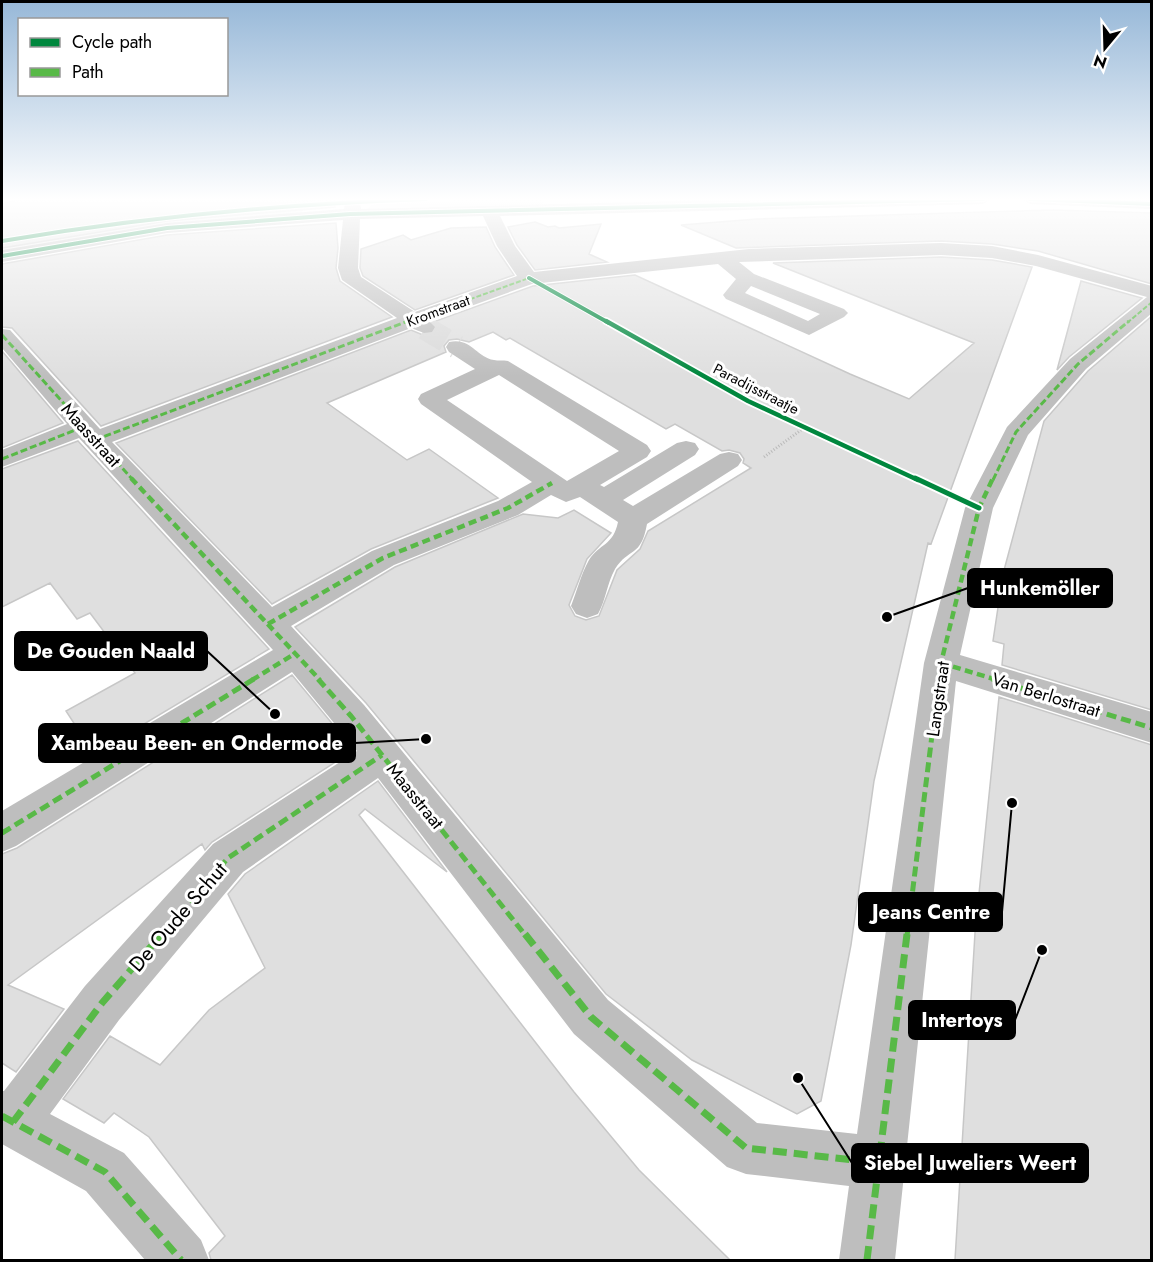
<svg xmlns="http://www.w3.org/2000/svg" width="1153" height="1262" viewBox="0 0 1153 1262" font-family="Jost,sans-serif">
<rect width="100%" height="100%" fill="#fff"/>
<path fill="#ececec" d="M514,199H543V207L367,210L371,205L381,203Z
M304,207L301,215L25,249L2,253V245L107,226Z"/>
<path fill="#dfdfdf" stroke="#c7c7c7" stroke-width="1.5" d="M20,199H334L335,207L167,221L2,248V204Z
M1053,210L1152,213V284L1038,251L992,244L941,241L736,248L681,225L757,219Z
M535,222L548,227L555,226L559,228L601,224L589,254L607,262L535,270L517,245L508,227Z
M336,223L338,248L336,268L340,281L392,317L101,426L12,328L2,327V264L167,235Z
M486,227L495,247L514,275L415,310L363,276L360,268L361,249L403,235L411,240L451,228Z
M941,257L992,260L1032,267L931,544L928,543L874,781L851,945L821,1101L797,1114L692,1060L606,994L366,703L295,627L395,567L523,514L558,518L574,510L611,533L587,559L569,605L575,616L586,620L599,616L617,570L640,549L648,531L751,468L743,463L744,459L740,453L729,450L722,451L675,424L666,429L510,338L506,340L493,332L469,342L457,339L449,340L444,346L446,352L327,403L407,460L429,449L498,498L371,549L272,604L116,443L411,330L423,335L432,334L437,327L433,322L533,286L635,275L850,374L909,399L974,343L773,263Z
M1081,281L1142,298L1069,357L1057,370Z
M1152,316V710L1002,665L1004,644L993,641L1003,574L1044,421L1088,371Z
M2,351L63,423L2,448Z
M78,441L269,649L94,754L66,711L135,673L90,613L77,619L50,583L2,607V469Z
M292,675L354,750L212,842L205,850L202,844L8,985L64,1009L16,1072L2,1063V854L17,848Z
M999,697L1152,745V1260H955L975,933Z
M378,781L447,872L365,809L359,815L574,1092L639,1170L730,1260H211L209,1253L225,1236L149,1137L114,1113L104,1123L63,1099L110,1036L160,1065L209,1010L265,968L228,894L245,874Z"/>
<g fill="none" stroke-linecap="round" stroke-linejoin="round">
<path stroke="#d9d9d9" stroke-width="24" stroke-dasharray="24 12" stroke-linecap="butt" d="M425,328L457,347"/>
<path stroke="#b9b9b9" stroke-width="3" stroke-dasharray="1 2" stroke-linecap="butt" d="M764,457L805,427"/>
<path fill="#bebebe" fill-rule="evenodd" d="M346,199H360L361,209L752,199H991L983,204L500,216L515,246L534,272L749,249L941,243L992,246L1038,255L1152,286V313L1086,369L1028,435L993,508L960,655L1152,712V743L956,681L895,1260H839L849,1186L746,1174L727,1167L574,1034L378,778L243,872L119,1020L50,1114L124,1153L201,1240L209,1260H145L86,1191L2,1144V1091H4L85,986L213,844L357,751L292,672L16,846L2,852V811L273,650L79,438L2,467V450L67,424L2,348V329L10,330L100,429L397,318L342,280L338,268L343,220L167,233L2,262V250L167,223L344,209ZM483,216L497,246L517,276L415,312L361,277L358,268L360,219ZM941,255L992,258L1036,266L1147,297L1070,359L1007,427L965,508L924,663L857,1134L757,1123L608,1000L364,705L291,626L394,565L518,515L551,495L566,502L580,497L618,522C613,546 600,543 589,560C581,574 577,591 571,606L576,614L587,618L598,614C606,600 607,583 615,569C629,547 641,558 647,524L738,466L742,460L738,454L729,452L720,454L633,506L623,500L695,455L699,449L695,443L686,441L677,443L604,487L600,485L647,457L651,451L647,445L508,361C503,360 498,361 494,360C476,357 471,337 449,342L446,347L449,352L475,369L421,394L418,399L421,404L532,482L498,501L372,551L272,607L112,442L411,328L424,333L432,332L435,327L429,321L532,284L718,264L736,279L723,295L726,299L809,335L844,317L848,313L844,309L754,274L739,262ZM751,286L820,314L808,321L745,293ZM499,375L619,451L567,481L447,400Z
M1022,199H1152V209L1030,204Z"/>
<path stroke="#58b947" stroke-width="2" stroke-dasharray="5 2" stroke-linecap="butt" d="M404,323L529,278
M1127,323L1152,302"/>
<path stroke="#58b947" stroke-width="3" stroke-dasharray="7 3" stroke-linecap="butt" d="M2,335L133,480
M95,440L408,321
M2,459L83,427
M993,480L1016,432L1078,364L1129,321"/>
<path stroke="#58b947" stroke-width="4.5" stroke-dasharray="8 4.5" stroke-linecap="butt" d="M131,478L320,680
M268,624L383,558L508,508L552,483
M941,663L997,680
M252,680L296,653
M939,680L941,663L979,508L993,478"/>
<path stroke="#58b947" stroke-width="5" stroke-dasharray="10 5" stroke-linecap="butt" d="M318,679L351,716L526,936
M992,679L1152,728
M2,833L254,679
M160,936L228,858L382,755
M907,936L939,679"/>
<path stroke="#58b947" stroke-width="7" stroke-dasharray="14 7" stroke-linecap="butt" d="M525,934L591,1017L746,1148L880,1163
M2,1116L105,1172L181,1260
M13,1122L102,1003L162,934
M867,1260L907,934"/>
<defs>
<path id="cycleway-far2" d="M1030,199L1152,204
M2,241C143,217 283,204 426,199
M2,256L167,228L350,214L983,199
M529,278L609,323"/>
<path id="cycleway-far1" d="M606,321L748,401L918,480"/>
<path id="cycleway" d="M915,478L979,508"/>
</defs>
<use href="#cycleway-far2" stroke="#fff" stroke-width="6"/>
<use href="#cycleway-far1" stroke="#fff" stroke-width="8"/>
<use href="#cycleway" stroke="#fff" stroke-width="9"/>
<use href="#cycleway-far2" stroke="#00873e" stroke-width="4"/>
<use href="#cycleway-far1" stroke="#00873e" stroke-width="4.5"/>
<use href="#cycleway" stroke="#00873e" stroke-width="5"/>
</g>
<linearGradient id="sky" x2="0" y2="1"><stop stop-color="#97b8d8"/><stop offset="0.53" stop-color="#fff"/><stop offset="1" stop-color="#fff" stop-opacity="0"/></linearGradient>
<rect width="1153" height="376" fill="url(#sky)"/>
<g text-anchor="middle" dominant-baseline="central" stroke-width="6" stroke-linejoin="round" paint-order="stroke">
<g font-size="15" fill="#000" stroke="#fff">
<text transform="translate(438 311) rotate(-20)">Kromstraat</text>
<text transform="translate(756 389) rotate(27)">Paradijsstraatje</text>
</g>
<g font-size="18" fill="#000" stroke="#fff">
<text transform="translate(91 435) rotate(48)">Maasstraat</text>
<text transform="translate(1046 695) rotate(17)">Van Berlostraat</text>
<text transform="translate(938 699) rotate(-82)">Langstraat</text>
<text transform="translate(415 796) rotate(51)">Maasstraat</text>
</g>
<g font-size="21" fill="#000" stroke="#fff">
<text transform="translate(178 917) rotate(-49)">De Oude Schut</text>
</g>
</g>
<path fill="none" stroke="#000" stroke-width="2" d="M887 617L968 588M275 714L207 651M426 739L355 743M1012 803L1002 912M1042 950L1015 1020M798 1078L852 1163"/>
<g fill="#000" stroke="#fff" stroke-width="2">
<circle cx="887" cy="617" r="6"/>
<circle cx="275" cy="714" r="6"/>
<circle cx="426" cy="739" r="6"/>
<circle cx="1012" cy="803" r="6"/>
<circle cx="1042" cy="950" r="6"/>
<circle cx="798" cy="1078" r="6"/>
</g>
<g fill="#000" stroke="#000" stroke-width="2">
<rect x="968" y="569" width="144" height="38" rx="6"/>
<rect x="15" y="632" width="192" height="38" rx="6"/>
<rect x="39" y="724" width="316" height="38" rx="6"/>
<rect x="859" y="893" width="143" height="38" rx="6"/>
<rect x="909" y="1001" width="106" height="38" rx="6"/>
<rect x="852" y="1144" width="236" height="38" rx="6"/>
</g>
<g font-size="20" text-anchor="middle" font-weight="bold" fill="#fff">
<text x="1040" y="595">Hunkemöller</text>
<text x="111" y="658">De Gouden Naald</text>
<text x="197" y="750">Xambeau Been- en Ondermode</text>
<text x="931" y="919">Jeans Centre</text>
<text x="962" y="1027">Intertoys</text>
<text x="970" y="1170">Siebel Juweliers Weert</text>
</g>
<rect width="1153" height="1262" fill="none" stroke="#000000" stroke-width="6"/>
<rect x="18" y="18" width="210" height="78" fill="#ffffff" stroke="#999999" stroke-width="1.5"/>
<rect x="30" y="38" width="30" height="9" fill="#00873e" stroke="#999999" stroke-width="1.5"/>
<text x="72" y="48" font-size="18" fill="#000000">Cycle path</text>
<rect x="30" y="68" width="30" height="9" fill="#58b947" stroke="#999999" stroke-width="1.5"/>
<text x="72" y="78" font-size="18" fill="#000000">Path</text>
<g transform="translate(1105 48) rotate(199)" stroke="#ffffff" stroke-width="4.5" paint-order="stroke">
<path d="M0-4.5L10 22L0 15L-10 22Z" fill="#000000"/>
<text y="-9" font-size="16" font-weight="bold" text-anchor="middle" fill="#000000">N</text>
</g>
</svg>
